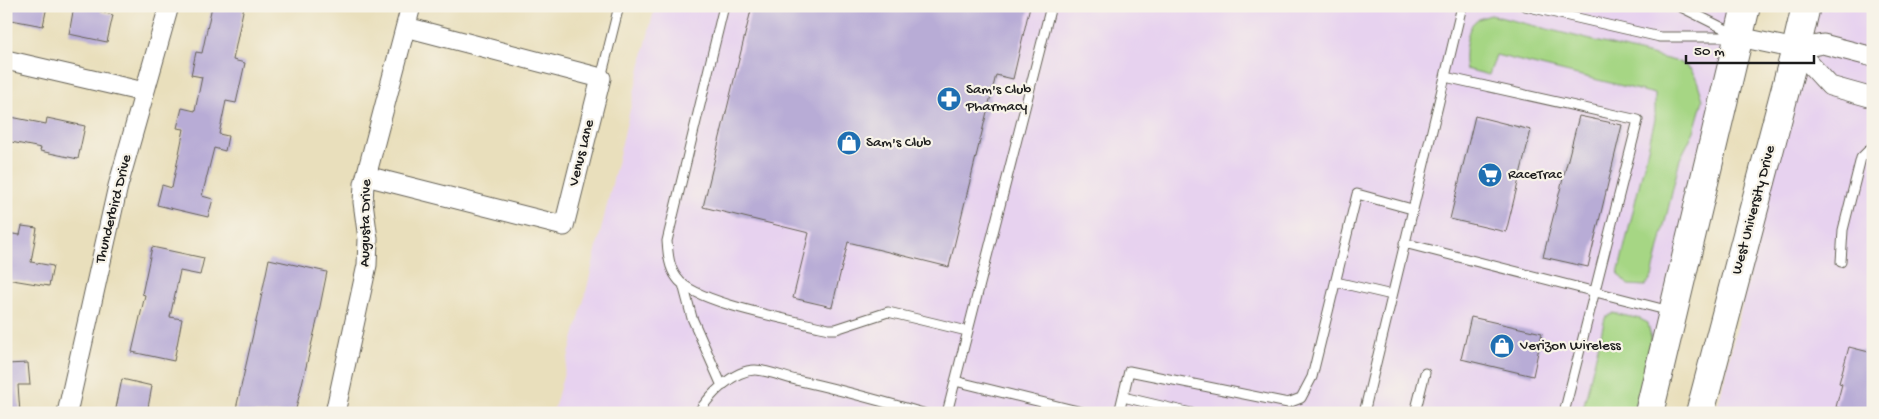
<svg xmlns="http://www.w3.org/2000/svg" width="1879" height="419" viewBox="0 0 1879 419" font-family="'Gochi Hand',sans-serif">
<rect width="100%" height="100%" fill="#f7f3e8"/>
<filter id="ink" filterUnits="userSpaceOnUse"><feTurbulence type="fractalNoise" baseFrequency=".02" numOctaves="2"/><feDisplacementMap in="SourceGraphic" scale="10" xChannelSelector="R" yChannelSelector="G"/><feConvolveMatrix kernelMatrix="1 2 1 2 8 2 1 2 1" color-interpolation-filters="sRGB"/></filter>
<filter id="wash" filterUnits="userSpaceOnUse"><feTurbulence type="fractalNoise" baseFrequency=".0096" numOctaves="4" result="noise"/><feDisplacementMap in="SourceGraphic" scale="20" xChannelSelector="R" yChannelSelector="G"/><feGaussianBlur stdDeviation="1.12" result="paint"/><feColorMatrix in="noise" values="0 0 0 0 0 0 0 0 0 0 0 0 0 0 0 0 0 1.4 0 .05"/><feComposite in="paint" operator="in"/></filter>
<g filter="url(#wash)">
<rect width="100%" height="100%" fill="#e9dfbc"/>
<path fill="#e7d2ef" d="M655,6H1746L1649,413H553L585,296Z
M1814,6H1873V413H1716Z"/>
<path fill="#a6d684" stroke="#617950" d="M1491,15L1679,62L1691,69L1697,80L1703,100L1694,131L1680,159L1652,277L1645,286L1628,285L1618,274L1655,119V94L1496,55L1489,75L1466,69C1463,59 1466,36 1471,26C1475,19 1484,17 1491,15Z
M1613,313L1640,319L1648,323L1651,338L1634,413H1582L1605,318Z"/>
<g id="blocks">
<path fill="#b8acd6" d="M8,6H47L43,26L6,19Z
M74,6H102L101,12L113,15L107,42L69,34Z
M212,6H244L233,60L245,63L236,103L226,101L219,134L228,136L225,151L214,148L202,196L213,199L208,217L157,205L162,185L172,188L184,129L177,128L182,108L195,111L202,77L191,75L196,52L202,53Z
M752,6H1030L1013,79L996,75L949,267L848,242L832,307L793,298L809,233L703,207Z
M6,116L46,124L47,118L85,126L78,159L40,151L41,148L6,141Z
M1475,116L1531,130L1506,232L1450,219Z
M1579,116L1622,125L1588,267L1543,257Z
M22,226L37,228L31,262L53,266L49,286L6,279V233L20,235Z
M152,247L204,258L200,275L180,271L170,317L182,319L174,361L132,352L145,295L142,294Z
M269,259L327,272L317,321L295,413H235L259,308Z
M1471,317L1542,333L1533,376L1461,359Z
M1849,347L1873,353V413H1858L1836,407L1842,384L1839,383Z
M28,363L30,385H18L20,413H6V364Z
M122,379L152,386L147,413H115Z"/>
</g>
</g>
<g filter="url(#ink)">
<use href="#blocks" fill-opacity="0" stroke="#646054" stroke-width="1"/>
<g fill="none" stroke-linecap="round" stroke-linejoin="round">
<defs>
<path id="service" d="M724,6L667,241C668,254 669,268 677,278C693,303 797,321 829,329H836L888,312L967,331
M1525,6L1660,37H1736
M1679,6L1737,35
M1445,77L1638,120L1564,413
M601,78L619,6
M1404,243L1670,311
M1841,262L1843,230L1861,158L1873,146
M1336,282L1392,295
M683,284L692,318L722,386
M955,381L1086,413
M1123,397L1191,413
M698,413C709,396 733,370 755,370C766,370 784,377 796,380C839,389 881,401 923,413
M947,413L1051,6
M1119,413L1129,371L1288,403L1301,398L1312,377L1357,194L1412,209
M1364,413L1462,6
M1415,413L1425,373"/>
<path id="minor" d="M1739,37L1796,49L1823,44L1873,57
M1796,49L1830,86L1873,98
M6,60L144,92
M366,176L564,226L601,78L406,27
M67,413L118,186L169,6
M335,413L367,265L368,239L363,202L364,184L411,6"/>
<path id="primary" d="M1649,413L1746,6
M1700,413L1796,49L1806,6"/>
</defs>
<use href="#service" stroke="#646054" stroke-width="11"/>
<use href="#minor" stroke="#646054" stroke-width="21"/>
<use href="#primary" stroke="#646054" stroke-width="30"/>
<use href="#service" stroke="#fff" stroke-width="9"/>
<use href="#minor" stroke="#fff" stroke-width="19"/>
<use href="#primary" stroke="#fff" stroke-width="28"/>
</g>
</g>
<defs>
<symbol id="pharmacy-disc" viewBox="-11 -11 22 22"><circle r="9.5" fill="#1f6fb2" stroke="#f7f3e8"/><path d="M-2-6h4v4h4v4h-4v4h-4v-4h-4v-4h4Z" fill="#fff"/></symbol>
<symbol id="shop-disc" viewBox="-11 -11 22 22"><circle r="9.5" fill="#1f6fb2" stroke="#f7f3e8"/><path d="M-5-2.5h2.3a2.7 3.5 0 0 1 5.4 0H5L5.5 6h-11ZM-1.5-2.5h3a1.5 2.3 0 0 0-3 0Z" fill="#fff"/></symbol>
<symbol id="supermarket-disc" viewBox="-11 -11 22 22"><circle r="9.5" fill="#1f6fb2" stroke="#f7f3e8"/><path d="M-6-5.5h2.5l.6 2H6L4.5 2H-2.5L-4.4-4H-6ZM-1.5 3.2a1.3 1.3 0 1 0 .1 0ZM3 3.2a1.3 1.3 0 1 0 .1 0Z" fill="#fff"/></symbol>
</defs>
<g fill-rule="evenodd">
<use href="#pharmacy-disc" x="935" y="85" width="28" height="28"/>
<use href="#shop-disc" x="835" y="129" width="28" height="28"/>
<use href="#supermarket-disc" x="1476" y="161" width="28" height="28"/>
<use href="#shop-disc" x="1488" y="332" width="28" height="28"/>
</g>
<g text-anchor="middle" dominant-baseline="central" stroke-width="4.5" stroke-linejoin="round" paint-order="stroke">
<g font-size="15" fill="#1c1c1c" stroke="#f7f3e8" text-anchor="start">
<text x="966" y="90">Sam's Club<tspan x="966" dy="17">Pharmacy</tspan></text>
<text x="866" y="143">Sam's Club</text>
<text x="1508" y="175">RaceTrac</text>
<text x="1520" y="346">Verizon Wireless</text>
</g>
<g font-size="15" fill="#1c1c1c" stroke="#f7f3e8">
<text transform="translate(582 153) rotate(-76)">Venus Lane</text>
<text transform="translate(114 209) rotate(-76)">Thunderbird Drive</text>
<text transform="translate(1754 210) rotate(-75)">West University Drive</text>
<text transform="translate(366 223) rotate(-89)">Augusta Drive</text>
</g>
</g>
<rect width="1879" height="419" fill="none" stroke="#f7f3e8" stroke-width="25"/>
<path d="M1686 55v8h128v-8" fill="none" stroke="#1c1c1c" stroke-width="2.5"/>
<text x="1694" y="55" font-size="15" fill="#1c1c1c" stroke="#f7f3e8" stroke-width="4" paint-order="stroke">50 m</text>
</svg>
